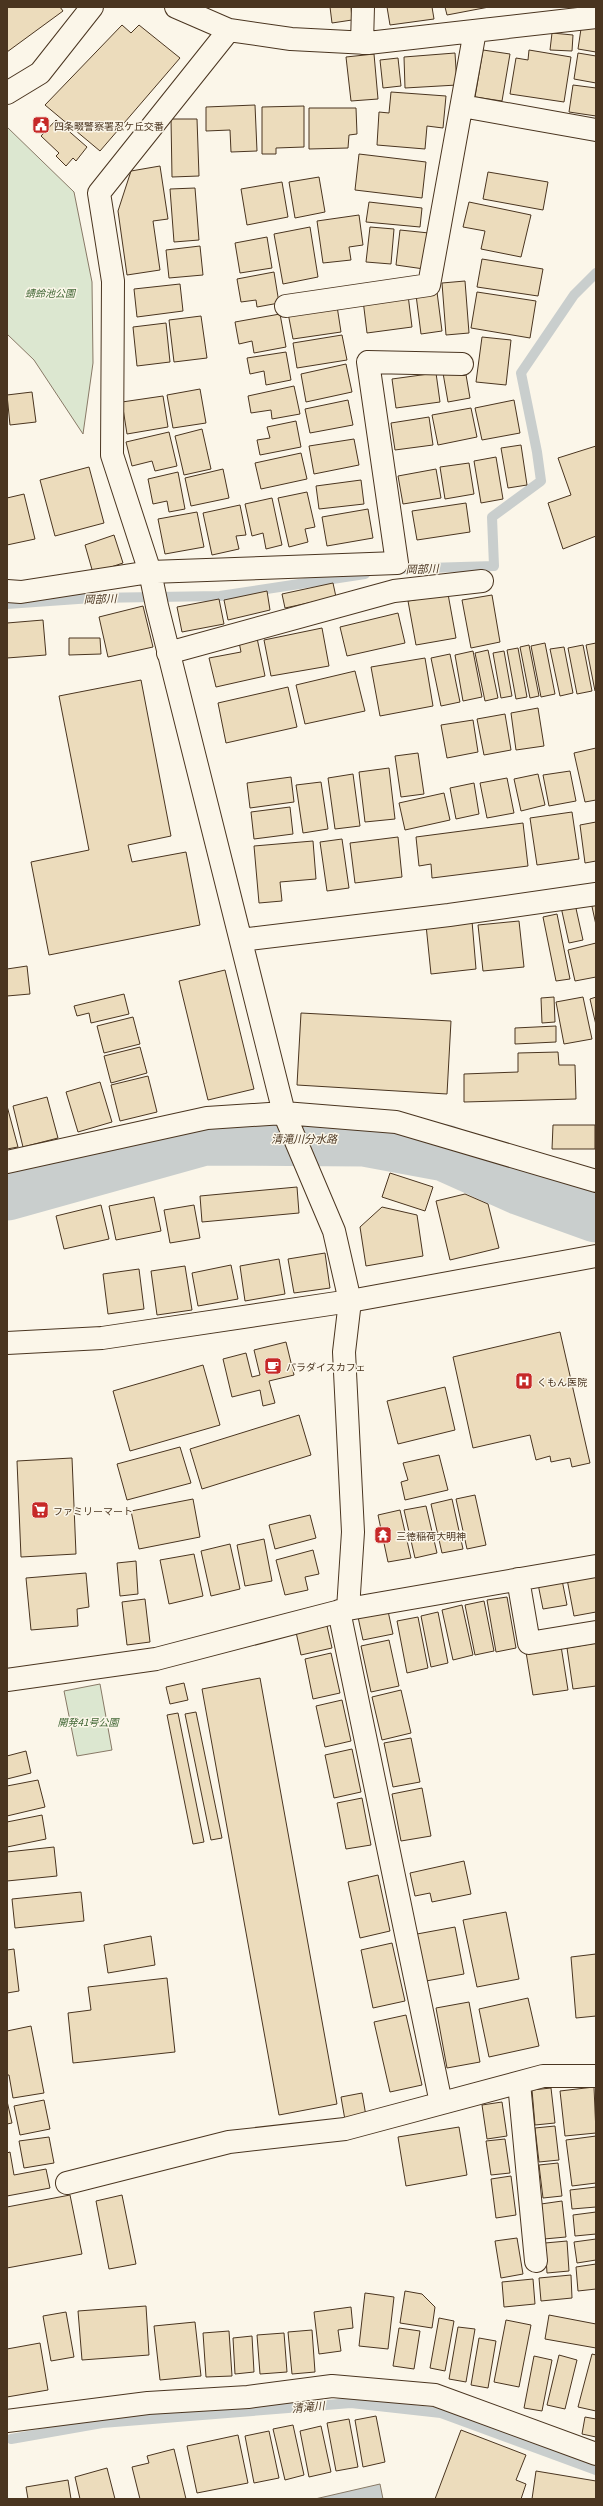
<svg xmlns="http://www.w3.org/2000/svg" width="603" height="2506" viewBox="0 0 603 2506" font-family="Georgia,'Noto Sans JP',serif">
<rect width="100%" height="100%" fill="#fbf6e9"/>
<path fill="#dce7d0" stroke="#887966" d="M7,127L74,192L92,282L93,363L83,434L34,360L7,334Z
M100,1684L112,1750L77,1756L64,1691Z"/>
<path fill="#c9cecd" stroke="#887966" d="M380,2484L383,2499H315Z"/>
<g fill="none" stroke-linecap="round" stroke-linejoin="round">
<path stroke="#c9cecd" stroke-width="10" d="M395,569L494,566L492,517L541,481L537,452L521,373L574,295L596,273
M7,604L92,598L220,596L365,574
M11,2439L102,2423L351,2403L441,2413L596,2470"/>
<path stroke="#c9cecd" stroke-width="57" d="M7,1192L204,1137L364,1138L445,1153L521,1187L596,1214"/>
</g>
<path fill="#ecdcbc" stroke="#4a3520" d="M7,7H60L63,11L7,52Z
M330,7H351L352,20L332,23Z
M387,7H432L434,19L390,25Z
M445,7H489L447,15Z
M582,22L596,24V52L578,49Z
M122,25L131,33L139,25L180,58L100,151L45,105Z
M552,33L573,35L572,51L550,50Z
M483,50L510,54L502,101L475,97Z
M529,50L571,57L564,102L510,94L516,58L528,60Z
M455,53L457,85L405,88L404,57Z
M578,53L596,56V83L574,79Z
M374,54L378,99L351,101L346,57Z
M398,58L401,86L383,88L380,60Z
M573,85L596,88V116L569,112Z
M391,92L446,96L443,128L427,126L425,149L377,145L379,112L389,113Z
M255,105L257,151L231,152L230,130L206,131V107Z
M304,106V147L276,148V154H262V107Z
M309,108H356L357,134L349,135L348,148L309,149Z
M171,119H197L199,176L172,177Z
M56,120L87,147L76,161L73,158L66,166L56,156L59,153L41,136Z
M359,154L426,162L422,198L355,190Z
M160,166L168,219L153,221L160,270L127,275L118,211L131,171Z
M488,172L548,182L543,210L483,199Z
M319,177L325,212L295,218L289,182Z
M282,182L288,217L247,225L241,189Z
M195,188L199,240L174,242L170,189Z
M369,202L422,208L420,227L366,222Z
M469,202L531,215L521,257L481,249L485,231L463,227Z
M359,215L363,245L349,247L351,260L323,263L317,221Z
M310,227L318,277L283,284L274,234Z
M370,227L394,229L391,264L366,262Z
M400,230L429,233L424,269L396,265Z
M267,237L272,268L240,273L235,243Z
M200,246L203,275L169,278L166,250Z
M482,259L543,269L538,296L477,287Z
M274,272L279,303L257,307L256,300L241,302L237,279Z
M465,281L469,333L446,335L442,283Z
M180,284L183,311L137,317L134,289Z
M437,292L442,331L421,334L416,295Z
M477,292L536,301L530,338L471,328Z
M408,295L412,327L367,333L363,300Z
M337,306L341,332L293,339L288,313Z
M280,314L286,347L254,353L252,341L239,344L235,322Z
M201,316L207,358L174,362L169,320Z
M166,323L170,362L137,366L133,327Z
M342,335L347,360L297,368L293,343Z
M482,337L511,340L506,385L476,382Z
M286,352L291,380L266,385L264,371L250,374L247,358Z
M346,364L352,392L306,402L301,374Z
M465,369L470,398L448,402L443,373Z
M436,373L440,402L396,408L392,379Z
M294,386L300,414L272,419L271,410L251,413L248,396Z
M200,389L206,423L173,428L167,395Z
M32,392L36,422L10,425L7,395Z
M163,396L168,427L127,434L122,402Z
M348,400L353,425L310,433L305,409Z
M514,400L520,433L482,440L475,408Z
M471,408L477,437L438,445L432,415Z
M429,417L433,445L395,450L391,423Z
M296,421L301,447L260,455L257,440L270,438L267,427Z
M202,429L211,469L184,475L175,436Z
M169,432L177,466L155,471L152,461L132,466L126,442Z
M354,439L359,465L314,474L309,446Z
M521,445L527,485L508,488L501,448Z
M596,446V536L563,549L548,503L571,495L558,458Z
M301,453L307,479L261,489L255,463Z
M496,457L503,499L481,503L474,461Z
M469,463L474,494L445,499L440,467Z
M89,467L104,523L55,536L40,480Z
M223,469L229,498L191,506L185,478Z
M436,469L441,498L403,504L398,476Z
M178,472L185,509L169,512L167,501L153,504L148,479Z
M361,480L364,504L319,509L316,486Z
M307,492L315,527L305,529L308,542L289,547L278,498Z
M24,494L35,539L7,545V498Z
M272,498L282,545L266,549L263,533L252,536L245,504Z
M466,503L470,532L417,540L412,511Z
M240,505L246,535L236,536L239,549L212,555L203,513Z
M368,509L373,538L327,546L322,517Z
M197,512L204,547L165,554L158,519Z
M114,535L123,563L93,573L85,545Z
M333,583L336,597L285,608L282,594Z
M267,591L270,610L228,620L224,600Z
M448,594L456,638L416,645L408,601Z
M492,595L500,642L471,648L462,600Z
M219,599L224,624L182,632L177,607Z
M143,606L153,647L108,657L99,617Z
M398,613L405,643L347,656L340,627Z
M43,620L46,655L7,658V623Z
M322,628L329,666L271,676L264,640Z
M69,638H100L101,654L69,655Z
M257,638L265,676L216,687L209,658L241,652L239,642Z
M545,643L555,694L541,697L531,646Z
M596,643V691H595L586,645Z
M529,645L539,696L530,698L520,647Z
M583,645L592,691L577,694L568,648Z
M564,647L573,693L560,696L550,649Z
M518,648L527,697L516,699L507,650Z
M488,650L498,698L485,701L475,653Z
M473,651L482,697L463,701L455,655Z
M504,651L512,696L501,698L493,653Z
M450,654L460,702L441,706L431,658Z
M425,658L433,706L380,716L371,667Z
M355,671L365,711L305,724L296,685Z
M141,680L171,836L128,845L132,862L186,852L200,925L49,955L31,862L89,850L59,696Z
M288,687L297,727L226,743L218,703Z
M538,708L544,746L516,750L511,713Z
M505,714L511,750L484,755L477,719Z
M473,720L478,752L447,758L441,725Z
M596,748V800L585,802L574,753Z
M418,753L424,794L401,797L395,756Z
M389,768L395,819L365,822L359,772Z
M570,771L576,801L549,806L543,775Z
M353,774L360,826L335,829L328,778Z
M538,774L545,805L521,811L514,779Z
M291,777L294,802L250,808L247,783Z
M507,778L514,813L487,818L480,783Z
M321,782L328,829L303,833L296,785Z
M474,783L479,814L456,819L450,788Z
M444,793L450,820L405,830L399,803Z
M290,807L293,834L254,839L251,812Z
M572,812L579,859L537,865L530,818Z
M596,822V861L585,863L580,825Z
M523,823L528,866L432,878L431,864L419,866L416,837Z
M398,837L402,877L355,883L350,843Z
M342,839L349,888L327,891L320,842Z
M313,841L316,879L280,882L282,901L259,903L254,846Z
M596,901V925L591,902Z
M575,904L583,940L569,943L561,907Z
M557,914L570,979L556,981L543,917Z
M472,921L476,969L431,974L426,925Z
M519,921L524,967L483,971L478,925Z
M596,943V977L575,981L568,950Z
M27,966L30,994L7,996V969Z
M225,970L254,1089L208,1100L179,981Z
M124,994L129,1014L91,1023L89,1013L77,1016L74,1006Z
M554,997L555,1022L542,1023L541,998Z
M583,997L592,1039L564,1044L556,1002Z
M596,997V1025L590,999Z
M301,1013L451,1021L447,1094L297,1085Z
M133,1017L140,1044L104,1053L97,1026Z
M556,1026V1042L515,1044V1028Z
M140,1047L147,1073L111,1083L104,1056Z
M558,1052L559,1065H575L576,1099L464,1102V1074L518,1072V1053Z
M148,1076L157,1112L120,1121L111,1085Z
M100,1082L112,1122L78,1132L66,1092Z
M47,1097L58,1138L23,1147L13,1106Z
M7,1106L18,1147L7,1149Z
M553,1125H595V1149H552Z
M390,1173L433,1187L425,1211L382,1197Z
M297,1187L299,1213L202,1222L200,1196Z
M465,1194L488,1204L499,1248L450,1260L436,1201Z
M154,1197L161,1231L116,1240L109,1206Z
M101,1205L109,1239L64,1249L56,1216Z
M194,1205L200,1238L170,1243L164,1210Z
M382,1207L417,1215L423,1256L366,1266L360,1227Z
M325,1253L330,1288L294,1293L288,1259Z
M279,1259L285,1294L245,1301L240,1266Z
M231,1265L238,1299L198,1306L192,1273Z
M185,1266L192,1310L157,1315L151,1271Z
M139,1269L144,1309L108,1314L103,1274Z
M560,1332L590,1463L572,1467L570,1458L551,1462L550,1456L536,1460L530,1435L473,1448L453,1357Z
M286,1342L294,1375L269,1381L275,1403L263,1406L260,1390L232,1397L223,1359L246,1353L252,1377L260,1375L254,1350Z
M203,1365L220,1425L130,1451L113,1391Z
M445,1387L455,1430L398,1444L387,1401Z
M299,1415L311,1455L202,1489L190,1449Z
M180,1447L191,1483L127,1500L117,1464Z
M439,1455L448,1490L405,1500L401,1482L408,1480L403,1463Z
M72,1458L76,1554L21,1557L17,1461Z
M475,1495L486,1545L467,1549L456,1499Z
M193,1499L200,1537L139,1549L131,1511Z
M452,1499L463,1549L442,1553L431,1504Z
M426,1506L437,1553L415,1558L404,1510Z
M400,1510L411,1558L388,1562L378,1515Z
M310,1515L316,1538L275,1549L269,1525Z
M264,1539L272,1581L245,1586L237,1545Z
M230,1544L240,1589L211,1596L201,1551Z
M313,1550L319,1574L305,1577L308,1590L285,1595L276,1560Z
M194,1554L203,1596L169,1604L160,1560Z
M136,1561L138,1594L120,1596L117,1563Z
M86,1573L89,1607L77,1609L78,1626L31,1630L26,1578Z
M596,1573V1612L574,1616L567,1579Z
M562,1580L567,1605L543,1609L538,1584Z
M507,1597L516,1648L496,1652L487,1600Z
M145,1599L150,1642L127,1645L122,1602Z
M484,1601L494,1651L475,1655L465,1605Z
M462,1605L473,1655L453,1660L442,1610Z
M388,1611L393,1634L363,1640L358,1617Z
M438,1612L448,1663L431,1667L421,1616Z
M418,1617L428,1668L407,1673L397,1621Z
M327,1626L332,1648L301,1655L296,1632Z
M389,1640L399,1686L371,1692L361,1646Z
M596,1643V1686L573,1689L567,1648Z
M561,1646L568,1690L533,1695L526,1652Z
M331,1653L340,1693L313,1699L305,1659Z
M260,1678L337,2104L279,2115L202,1689Z
M184,1683L188,1700L170,1704L166,1687Z
M401,1690L411,1733L382,1740L372,1697Z
M342,1700L351,1741L325,1747L316,1706Z
M196,1712L222,1838L211,1840L185,1714Z
M178,1713L204,1842L193,1844L167,1715Z
M411,1738L420,1782L393,1787L384,1743Z
M352,1749L361,1792L334,1798L325,1755Z
M26,1751L31,1773L7,1779V1756Z
M38,1780L45,1807L7,1816V1786Z
M422,1788L431,1836L401,1841L392,1794Z
M362,1798L371,1845L346,1849L337,1803Z
M42,1815L46,1839L7,1847V1822Z
M54,1847L57,1876L7,1881V1852Z
M464,1861L471,1894L432,1902L430,1893L415,1896L410,1873Z
M378,1875L390,1931L360,1938L348,1882Z
M81,1892L84,1921L15,1928L12,1899Z
M506,1912L519,1979L477,1987L463,1920Z
M455,1927L464,1974L426,1981L417,1934Z
M151,1936L155,1965L108,1973L104,1945Z
M392,1943L405,2001L373,2008L361,1950Z
M14,1949L19,1991L7,1993V1950Z
M596,1954V2016L576,2018L571,1957Z
M167,1978L175,2052L73,2063L68,2013L91,2010L88,1987Z
M528,1998L539,2046L489,2057L479,2009Z
M469,2002L480,2062L447,2068L436,2008Z
M406,2015L422,2085L390,2092L374,2022Z
M31,2026L44,2093L13,2098L9,2075H7V2031Z
M594,2087L596,2133L565,2136L560,2091Z
M551,2088L555,2123L535,2125L532,2090Z
M362,2093L366,2116L345,2120L341,2097Z
M44,2100L50,2129L20,2135L14,2106Z
M7,2101L12,2123L7,2124Z
M502,2102L507,2136L487,2139L482,2105Z
M555,2126L559,2160L539,2162L535,2128Z
M459,2127L467,2175L406,2186L398,2137Z
M596,2136V2183L572,2186L566,2140Z
M49,2137L54,2163L24,2168L19,2141Z
M505,2139L510,2173L491,2175L486,2141Z
M10,2152L14,2175L46,2169L50,2188L7,2196V2153Z
M558,2163L562,2196L543,2198L539,2165Z
M511,2176L516,2215L496,2218L491,2179Z
M596,2187V2207L572,2209L570,2190Z
M70,2195L82,2254L7,2268V2207Z
M122,2195L136,2264L109,2269L96,2201Z
M562,2201L566,2237L544,2239L541,2204Z
M596,2212V2234L575,2236L573,2215Z
M517,2238L523,2274L501,2278L495,2241Z
M596,2239V2260L577,2263L574,2242Z
M567,2241L569,2271L547,2273L545,2243Z
M596,2264V2289L578,2291L576,2267Z
M571,2275L572,2298L541,2301L539,2278Z
M533,2279L535,2304L504,2307L502,2282Z
M405,2291L422,2294L435,2307L432,2328L400,2323Z
M365,2293L394,2297L388,2349L359,2346Z
M146,2306L149,2355L82,2360L78,2311Z
M351,2307L353,2328L338,2330L341,2351L319,2354L314,2312Z
M66,2312L74,2357L51,2361L43,2316Z
M549,2315L596,2324V2348L545,2339Z
M439,2318L454,2321L445,2371L430,2368Z
M506,2320L531,2325L519,2387L494,2382Z
M195,2322L201,2376L160,2380L154,2326Z
M458,2327L475,2329L466,2382L449,2379Z
M399,2328L420,2331L414,2369L393,2366Z
M312,2330L315,2372L292,2374L288,2332Z
M229,2331L232,2376L206,2377L203,2333Z
M284,2333L287,2372L260,2374L257,2335Z
M252,2336L254,2372L235,2374L233,2338Z
M479,2338L496,2341L488,2388L471,2385Z
M40,2343L48,2390L7,2397V2349Z
M592,2354L596,2355V2411L578,2407Z
M559,2355L577,2360L565,2409L547,2405Z
M534,2356L552,2360L542,2411L524,2408Z
M376,2416L385,2462L363,2467L355,2420Z
M585,2417L596,2419V2437L582,2434Z
M349,2419L358,2467L336,2471L327,2423Z
M293,2425L304,2475L285,2480L273,2429Z
M321,2426L331,2472L309,2477L300,2431Z
M461,2430L526,2455L516,2480L526,2484L521,2499H435Z
M269,2431L279,2478L254,2483L245,2436Z
M238,2435L248,2483L197,2493L187,2446Z
M174,2449L186,2499H140L132,2467L149,2463L147,2456Z
M107,2468L115,2499H80L75,2477Z
M536,2471L596,2481V2499H532Z
M68,2480L71,2499H28L26,2487Z"/>
<g fill="none" stroke-linecap="round" stroke-linejoin="round">
<defs>
<path id="minor" d="M176,7L229,30L291,39L368,43L596,17
M229,30L99,193L113,281L112,455L150,572L157,606L284,1113L334,1231L350,1301L344,1352L353,1532L348,1609L596,1566
M362,43L363,7
M462,106L596,130
M286,306L429,285L475,31
M7,591L21,592L150,572L397,563L368,362L462,364
M168,653L394,591L482,581
M241,940L449,915L596,894
M7,1162L207,1118L284,1113L396,1122L596,1181
M518,1579L529,1643L596,1632
M339,1611L441,2103
M7,1680L156,1659L348,1609
M519,2083L536,2261
M67,2183L229,2142L345,2129L543,2076H596
M7,2421L148,2403L248,2397L332,2386L435,2395L596,2454"/>
<path id="tertiary" d="M7,93L40,73L92,7
M7,1343L102,1338L350,1301L596,1256"/>
</defs>
<use href="#minor" stroke="#4a3520" stroke-width="24"/>
<use href="#tertiary" stroke="#4a3520" stroke-width="24"/>
<use href="#minor" stroke="#fbf6e9" stroke-width="22"/>
<use href="#tertiary" stroke="#fbf6e9" stroke-width="22"/>
</g>
<defs>
<symbol id="civic-square" viewBox="-11 -11 22 22"><rect x="-9" y="-9" width="18" height="18" rx="4" fill="#c62828" stroke="#fbf6e9"/><path d="M-.6-6.5H3V-4.5H.6V-3L4-1V1h2V6H-6V1h2V-1L-.6-3ZM-1.2 2.5V6h2.4V2.5Z" fill="#fff"/></symbol>
<symbol id="cafe-square" viewBox="-11 -11 22 22"><rect x="-9" y="-9" width="18" height="18" rx="4" fill="#c62828" stroke="#fbf6e9"/><path d="M-5.5-4.5H6V0H3Q3 3.5 0 3.5H-2.5Q-5.5 3.5-5.5 0ZM3-3.2v2h1.7v-2ZM-6 4.5H4V6H-6Z" fill="#fff"/></symbol>
<symbol id="hospital-square" viewBox="-11 -11 22 22"><rect x="-9" y="-9" width="18" height="18" rx="4" fill="#c62828" stroke="#fbf6e9"/><path d="M-5-5h3v3.5h4V-5h3V5h-3V1.5h-4V5h-3Z" fill="#fff"/></symbol>
<symbol id="supermarket-square" viewBox="-11 -11 22 22"><rect x="-9" y="-9" width="18" height="18" rx="4" fill="#c62828" stroke="#fbf6e9"/><path d="M-6-5.5h2.5l.6 2H6L4.5 2H-2.5L-4.4-4H-6ZM-1.5 3.2a1.3 1.3 0 1 0 .1 0ZM3 3.2a1.3 1.3 0 1 0 .1 0Z" fill="#fff"/></symbol>
<symbol id="temple-square" viewBox="-11 -11 22 22"><rect x="-9" y="-9" width="18" height="18" rx="4" fill="#c62828" stroke="#fbf6e9"/><path d="M0-6L5-2H3V0L6.5 2.5H4V6H1.5V3h-3V6H-4V2.5H-6.5L-3 0V-2H-5Z" fill="#fff"/></symbol>
</defs>
<g fill-rule="evenodd">
<use href="#civic-square" x="31" y="115" width="20" height="20"/>
<use href="#cafe-square" x="263" y="1356" width="20" height="20"/>
<use href="#hospital-square" x="514" y="1371" width="20" height="20"/>
<use href="#supermarket-square" x="30" y="1500" width="20" height="20"/>
<use href="#temple-square" x="373" y="1525" width="20" height="20"/>
</g>
<g text-anchor="middle" dominant-baseline="central" stroke-width="3" stroke-linejoin="round" paint-order="stroke">
<g font-size="10" fill="#4a3520" stroke="#fbf6e9" text-anchor="start">
<text x="54" y="125">四条畷警察署忍ケ丘交番</text>
<text x="286" y="1366">パラダイスカフェ</text>
<text x="537" y="1381">くもん医院</text>
<text x="53" y="1510">ファミリーマート</text>
<text x="396" y="1535">三徳稲荷大明神</text>
</g>
<g font-size="10" font-style="italic" fill="#436837" stroke="#fbf6e9">
<text x="50" y="292">蜻蛉池公園</text>
<text x="88" y="1721">開発41号公園</text>
</g>
<g font-size="11" font-style="italic" fill="#4a3520" stroke="#fbf6e9">
<text transform="translate(422 568) rotate(-2)">岡部川</text>
<text transform="translate(100 598) rotate(-2)">岡部川</text>
<text x="304" y="1138">清滝川分水路</text>
<text transform="translate(308 2406) rotate(-5)">清滝川</text>
</g>
</g>
<rect width="603" height="2506" fill="none" stroke="#4a3520" stroke-width="16"/>
</svg>
